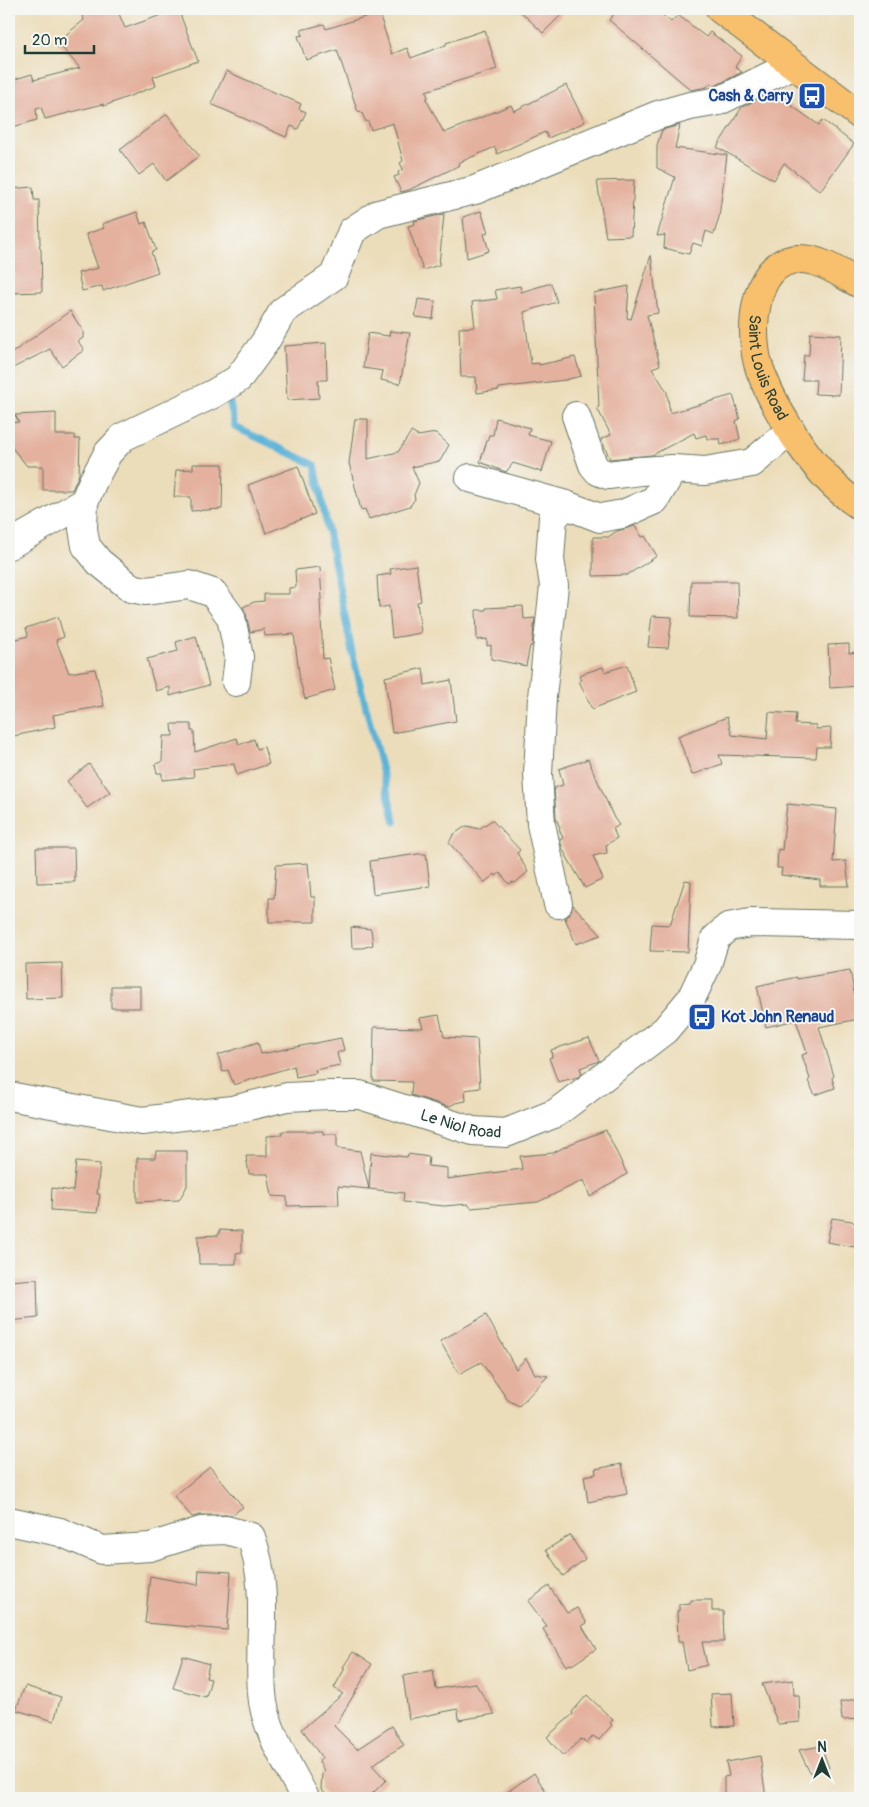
<svg xmlns="http://www.w3.org/2000/svg" width="869" height="1807" viewBox="0 0 869 1807" font-family="Pangolin,sans-serif">
<rect width="100%" height="100%" fill="#f6f6f2"/>
<filter id="ink" filterUnits="userSpaceOnUse"><feTurbulence type="fractalNoise" baseFrequency=".02" numOctaves="2"/><feDisplacementMap in="SourceGraphic" scale="10" xChannelSelector="R" yChannelSelector="G"/><feConvolveMatrix kernelMatrix="1 2 1 2 8 2 1 2 1" color-interpolation-filters="sRGB"/></filter>
<filter id="wash" filterUnits="userSpaceOnUse"><feTurbulence type="fractalNoise" baseFrequency=".0096" numOctaves="4" result="noise"/><feDisplacementMap in="SourceGraphic" scale="20" xChannelSelector="R" yChannelSelector="G"/><feGaussianBlur stdDeviation="1.12" result="paint"/><feColorMatrix in="noise" values="0 0 0 0 0 0 0 0 0 0 0 0 0 0 0 0 0 1.4 0 .05"/><feComposite in="paint" operator="in"/></filter>
<g filter="url(#wash)">
<rect width="100%" height="100%" fill="#ecddba"/>
<g fill="none" stroke-linecap="round" stroke-linejoin="round">
<path stroke="#5bb3d8" stroke-width="7" d="M229,399L235,427L315,465L352,652L395,822"/>
</g>
<g id="blocks">
<path fill="#e4b19e" d="M80,9H117L125,28L178,9L198,61L153,77L156,86L104,106L103,104L45,119L41,107L36,108L37,120L13,127L9,111V81L32,74L34,80L80,68L57,42L84,20Z
M518,9H567L543,33Z
M618,9H655L671,22L678,15L706,37L710,32L742,56L735,67L742,72L715,86L710,83L707,87L691,90L609,20Z
M374,14L375,17L380,16L392,54L407,48L411,58L446,45V43L485,30L497,69L426,91L428,98L426,99L444,133L511,105L514,111L566,85L585,122L548,138L545,132L497,154L495,147L458,163L460,165L409,190L401,192L394,177L399,175L398,172L403,169L400,163L403,161L393,123L371,130L368,121L366,122L361,111L358,112L337,50L306,60L298,36L303,35L301,30L324,24L326,29Z
M226,71L301,104L299,109L306,112L298,129L291,126L286,137L211,104Z
M772,92L819,125L823,120L854,144L820,191L784,163L774,180L717,147L742,107Z
M167,114L199,156L166,181L154,164L139,175L120,150Z
M680,125L675,148L727,155L719,217L714,234L706,231L702,246L693,243L689,254L664,248L665,235L657,236L675,177L657,168V145L662,130Z
M634,180L631,236L606,237L597,181Z
M33,187L34,200H39L40,245L39,246L41,250L42,292L11,293L9,253V189Z
M481,211L488,232L484,234L489,251L467,258L463,217Z
M137,212L141,224L146,222L156,250L151,252L158,272L103,291L102,286L82,291L78,273L98,268L86,234L104,228L102,224Z
M444,214L439,265L423,270L408,226L415,224L414,221Z
M651,255L658,313L647,315L660,365L652,368L667,392L670,413L733,395L740,419L736,421L740,439L721,445L720,439H707L706,435L696,438L694,433L652,455L610,459L601,439L611,435L597,408L599,407L594,293L629,286L627,318L631,319Z
M551,283L557,302L524,312L531,364L539,363V365L575,357L581,376L565,380L499,388V390L477,393L476,377H461L459,328L475,327L472,302L497,299L495,290L520,286L521,292Z
M418,299L435,301L433,319L415,317Z
M70,311L83,331V338L78,341L84,350L62,366L50,349L9,370V355Z
M390,331L410,333L400,384L381,380L383,371L363,368L368,333L389,336Z
M810,333L841,335L839,395L815,394L816,380H802L804,355H809Z
M326,343L327,380H318L319,398L287,400L284,346Z
M56,413V435H75V439H80L79,474L72,490H43V466H27L9,444V423L19,422L15,415Z
M496,418L530,428L528,435L551,441L542,472L513,463L506,472L480,462L489,435H493Z
M355,419H368V459L398,452L411,432L418,436L436,433L449,445L440,461L412,467L419,483L414,495L415,499L410,506L369,519L365,509L361,510L349,463Z
M193,464H223L222,509L191,511V497H174L176,470L193,469Z
M298,466L315,514L266,533L248,485Z
M635,526L642,537L645,536L657,556L627,575L593,576V537H608L617,531Z
M416,565L421,601L417,602L421,633L392,638L389,606L379,608L377,576L391,574L390,569Z
M320,567L322,599H320L323,659L328,658L335,690L305,699L300,681L294,634L265,636L264,629L250,632L246,614L243,607L254,602L264,601V594H289V588L296,587L295,570Z
M691,581H737L738,618L690,617Z
M523,606L524,619L535,618L532,646H530L526,666L491,659V645L487,646V639L477,640L476,610H486V608Z
M652,616L672,617L668,648L648,647Z
M58,617L64,637L56,640L69,673L95,669L104,706L53,715L55,727L9,737V641L28,636L26,628Z
M196,636L209,685L170,696V687L156,691L147,659L178,651L176,642Z
M849,644V653L860,652V686L830,688L828,645Z
M627,665L636,692L592,709L579,681H581L579,675L603,667L605,672Z
M423,668L425,685L451,680L456,721L392,733L385,677Z
M769,712L796,714L795,724L816,725V729L831,728L830,747H817L816,758L719,755L722,764L692,775L678,736L727,717L732,735L767,739Z
M172,724H191V731H194L195,752L237,738L239,745L254,739L257,749L264,747L269,764L237,775L234,764L193,769L194,777L162,780V773H157L155,764L162,762L163,736H173Z
M588,759L614,818L619,825L613,829L617,838L606,845L607,853L593,856L603,879L585,888L563,850L560,840L563,838L559,829L560,828L556,818L554,788L563,785L559,769Z
M89,764L110,792L87,808L67,781Z
M787,804L837,809L833,862L846,861L849,886H820V880L781,875L782,868H777L778,849L782,850Z
M492,820L520,850L517,853L528,872L515,883L513,882L509,884L500,873L496,876L495,874L485,882L483,881L449,843L453,835L463,828L467,826L479,829Z
M36,848H74L75,882L37,883Z
M418,854H426L430,886L373,894L370,861Z
M308,863L311,897H315V922H269V898H274L276,865Z
M685,880L691,881L688,952L650,951L652,924L670,925Z
M573,905L601,935L576,944L565,918L569,915Z
M351,927L371,929L373,945L362,948H352Z
M62,963L63,998L26,999L25,964Z
M850,970L859,1019L819,1027L834,1076L832,1078L835,1088L815,1095L808,1081L810,1079L802,1055L807,1053L796,1020L766,1027L757,986L797,977V979Z
M111,986H140V1008H111Z
M439,1015L444,1037L477,1039L480,1088L465,1090L466,1101L455,1103L449,1107L411,1095L412,1082L373,1081L374,1027L423,1028L420,1018Z
M341,1038L344,1050L337,1053L340,1065L315,1070L316,1073L296,1077L294,1066L234,1085L228,1070L223,1072L218,1055L258,1042L261,1054Z
M589,1038L599,1061L580,1068L582,1074L578,1077L558,1082L549,1058L552,1057L551,1050Z
M606,1130L627,1174L590,1197L584,1180L538,1202L471,1208L468,1204L444,1206L403,1202L404,1193L369,1189L371,1153L407,1157L408,1154L429,1157L428,1166L447,1168V1179L522,1169L520,1156L553,1153L570,1144Z
M282,1131H323V1134H337V1148L360,1151L369,1189L338,1186L339,1205L287,1206V1197L272,1196L268,1174H249L246,1156H267V1136L282,1135Z
M156,1151H187V1186L179,1200L137,1202V1158H155Z
M76,1162L100,1164L97,1194H100L97,1213L51,1210L52,1188L73,1191Z
M832,1218L852,1221L860,1229V1248L827,1242Z
M219,1230L242,1231V1252L236,1253V1264H199L198,1236L219,1235Z
M37,1279L38,1318L9,1321V1281Z
M486,1315L516,1369L526,1358L535,1374L548,1376L519,1406L508,1400L481,1362L459,1374L440,1341Z
M622,1464L627,1494L588,1502L584,1476L596,1474L595,1469Z
M210,1467L243,1507L232,1515H200L192,1517L174,1496Z
M570,1535L585,1559L563,1576L546,1550Z
M199,1570L231,1572L227,1630L145,1623L150,1576L198,1585Z
M549,1586L567,1613L577,1608L587,1623L582,1626L596,1649L572,1665L571,1664L566,1666L543,1629L547,1626L528,1601Z
M691,1600H712V1611H723L724,1642H702L707,1665L687,1670L682,1642H678L677,1611H679V1604L691,1603Z
M353,1652L372,1664L337,1723L334,1726L357,1749L392,1726L404,1745L372,1765L386,1780L368,1798H329L321,1789L322,1773L324,1771L319,1761L322,1758L302,1729L343,1694L334,1688L345,1668L343,1667Z
M183,1656L209,1664L206,1678L211,1679L206,1697L173,1688Z
M433,1670L436,1689L475,1683L495,1714L459,1720L458,1709L409,1719L403,1676Z
M793,1680L794,1695H799L800,1722L778,1724L762,1684Z
M25,1686L61,1697L54,1721L16,1710Z
M732,1693L734,1726L713,1727L711,1694Z
M587,1695L613,1720L610,1723L612,1725L599,1740L593,1736L587,1743L581,1739L563,1756L547,1737L573,1714L572,1712Z
M860,1698V1719L842,1720L840,1702Z
M821,1746L829,1768L810,1773L799,1750Z
M760,1756L766,1798H724V1777L729,1776L726,1762Z
M534,1773L550,1798H499Z"/>
</g>
</g>
<g filter="url(#ink)">
<use href="#blocks" fill-opacity="0" stroke="#677563" stroke-width="1"/>
<g fill="none" stroke-linecap="round" stroke-linejoin="round">
<defs>
<g id="minor">
<path d="M576,416L593,465L598,471L608,475L640,471L673,469"/>
<path d="M470,478L566,505L600,518L623,514L655,500L673,469L705,471L752,463L791,430"/>
<path d="M84,502L83,529L86,546L99,562L131,588L146,591L189,585L213,593L231,617L239,657L236,682"/>
<path d="M9,545L84,502L93,481L108,453L123,437L213,394L238,379L265,342L283,311L334,276L352,231L378,214L475,190L658,115L690,106L719,101L792,65"/>
<path d="M558,904L541,824L538,774L542,697L554,586L550,559L553,518L566,505"/>
<path id="s1" d="M9,1096L142,1121L232,1110L287,1097L329,1095H360L473,1131L506,1133L556,1113L665,1030L691,999L707,965L715,939L728,927L750,923L860,925"/>
<path d="M9,1521L60,1532L102,1550L150,1547L201,1531L226,1530L251,1537C270,1590 258,1639 262,1693C264,1728 289,1767 305,1798"/>
</g>
<g id="major">
<path d="M720,9L860,115"/>
<path id="s2" d="M860,284C841,274 820,258 798,259C751,261 748,337 760,370C778,418 817,478 860,506"/>
</g>
</defs>
<use href="#minor" stroke="#677563" stroke-width="30"/>
<use href="#major" stroke="#677563" stroke-width="30"/>
<use href="#minor" stroke="#fff" stroke-width="28"/>
<use href="#major" stroke="#f8bf6c" stroke-width="28"/>
</g>
</g>
<defs>
<symbol id="bus-square" viewBox="-11 -11 22 22"><rect x="-9" y="-9" width="18" height="18" rx="4" fill="#1a4fb4" stroke="#f6f6f2"/><path d="M-5-6H5V4H4V6H2V4H-2V6H-4V4H-5ZM-3.5-4V0h7V-4ZM-3.5 1.2v1.5H-2V1.2ZM2 1.2v1.5H3.5V1.2Z" fill="#fff"/></symbol>
</defs>
<g fill-rule="evenodd">
<use href="#bus-square" x="796" y="80" width="32" height="32"/>
<use href="#bus-square" x="686" y="1001" width="32" height="32"/>
</g>
<g text-anchor="middle" dominant-baseline="central" stroke-width="4" stroke-linejoin="round" paint-order="stroke">
<g font-size="16" font-weight="bold" fill="#164399" stroke="#f6f6f2" text-anchor="end">
<text x="793" y="96">Cash &amp; Carry</text>
<text x="721" y="1017" text-anchor="start">Kot John Renaud</text>
</g>
<g font-size="16" fill="#1f3d34" stroke="#f6f6f2">
<text stroke="none"><textPath href="#s2" startOffset="200">Saint Louis Road</textPath></text>
<text stroke="none"><textPath href="#s1" startOffset="461">Le Niol Road</textPath></text>
</g>
</g>
<rect width="869" height="1807" fill="none" stroke="#f6f6f2" stroke-width="30"/>
<g transform="translate(822 1760)" stroke="#f6f6f2" stroke-width="4" paint-order="stroke">
<path d="M0-4L9 19L0 12L-9 19Z" fill="#1f3d34"/>
<text y="-8" font-size="14" font-weight="bold" text-anchor="middle" fill="#1f3d34">N</text>
</g>
<path d="M25 45v8h69v-8" fill="none" stroke="#1f3d34" stroke-width="2.5"/>
<text x="32" y="45" font-size="15" fill="#1f3d34" stroke="#f6f6f2" stroke-width="4" paint-order="stroke">20 m</text>
</svg>
